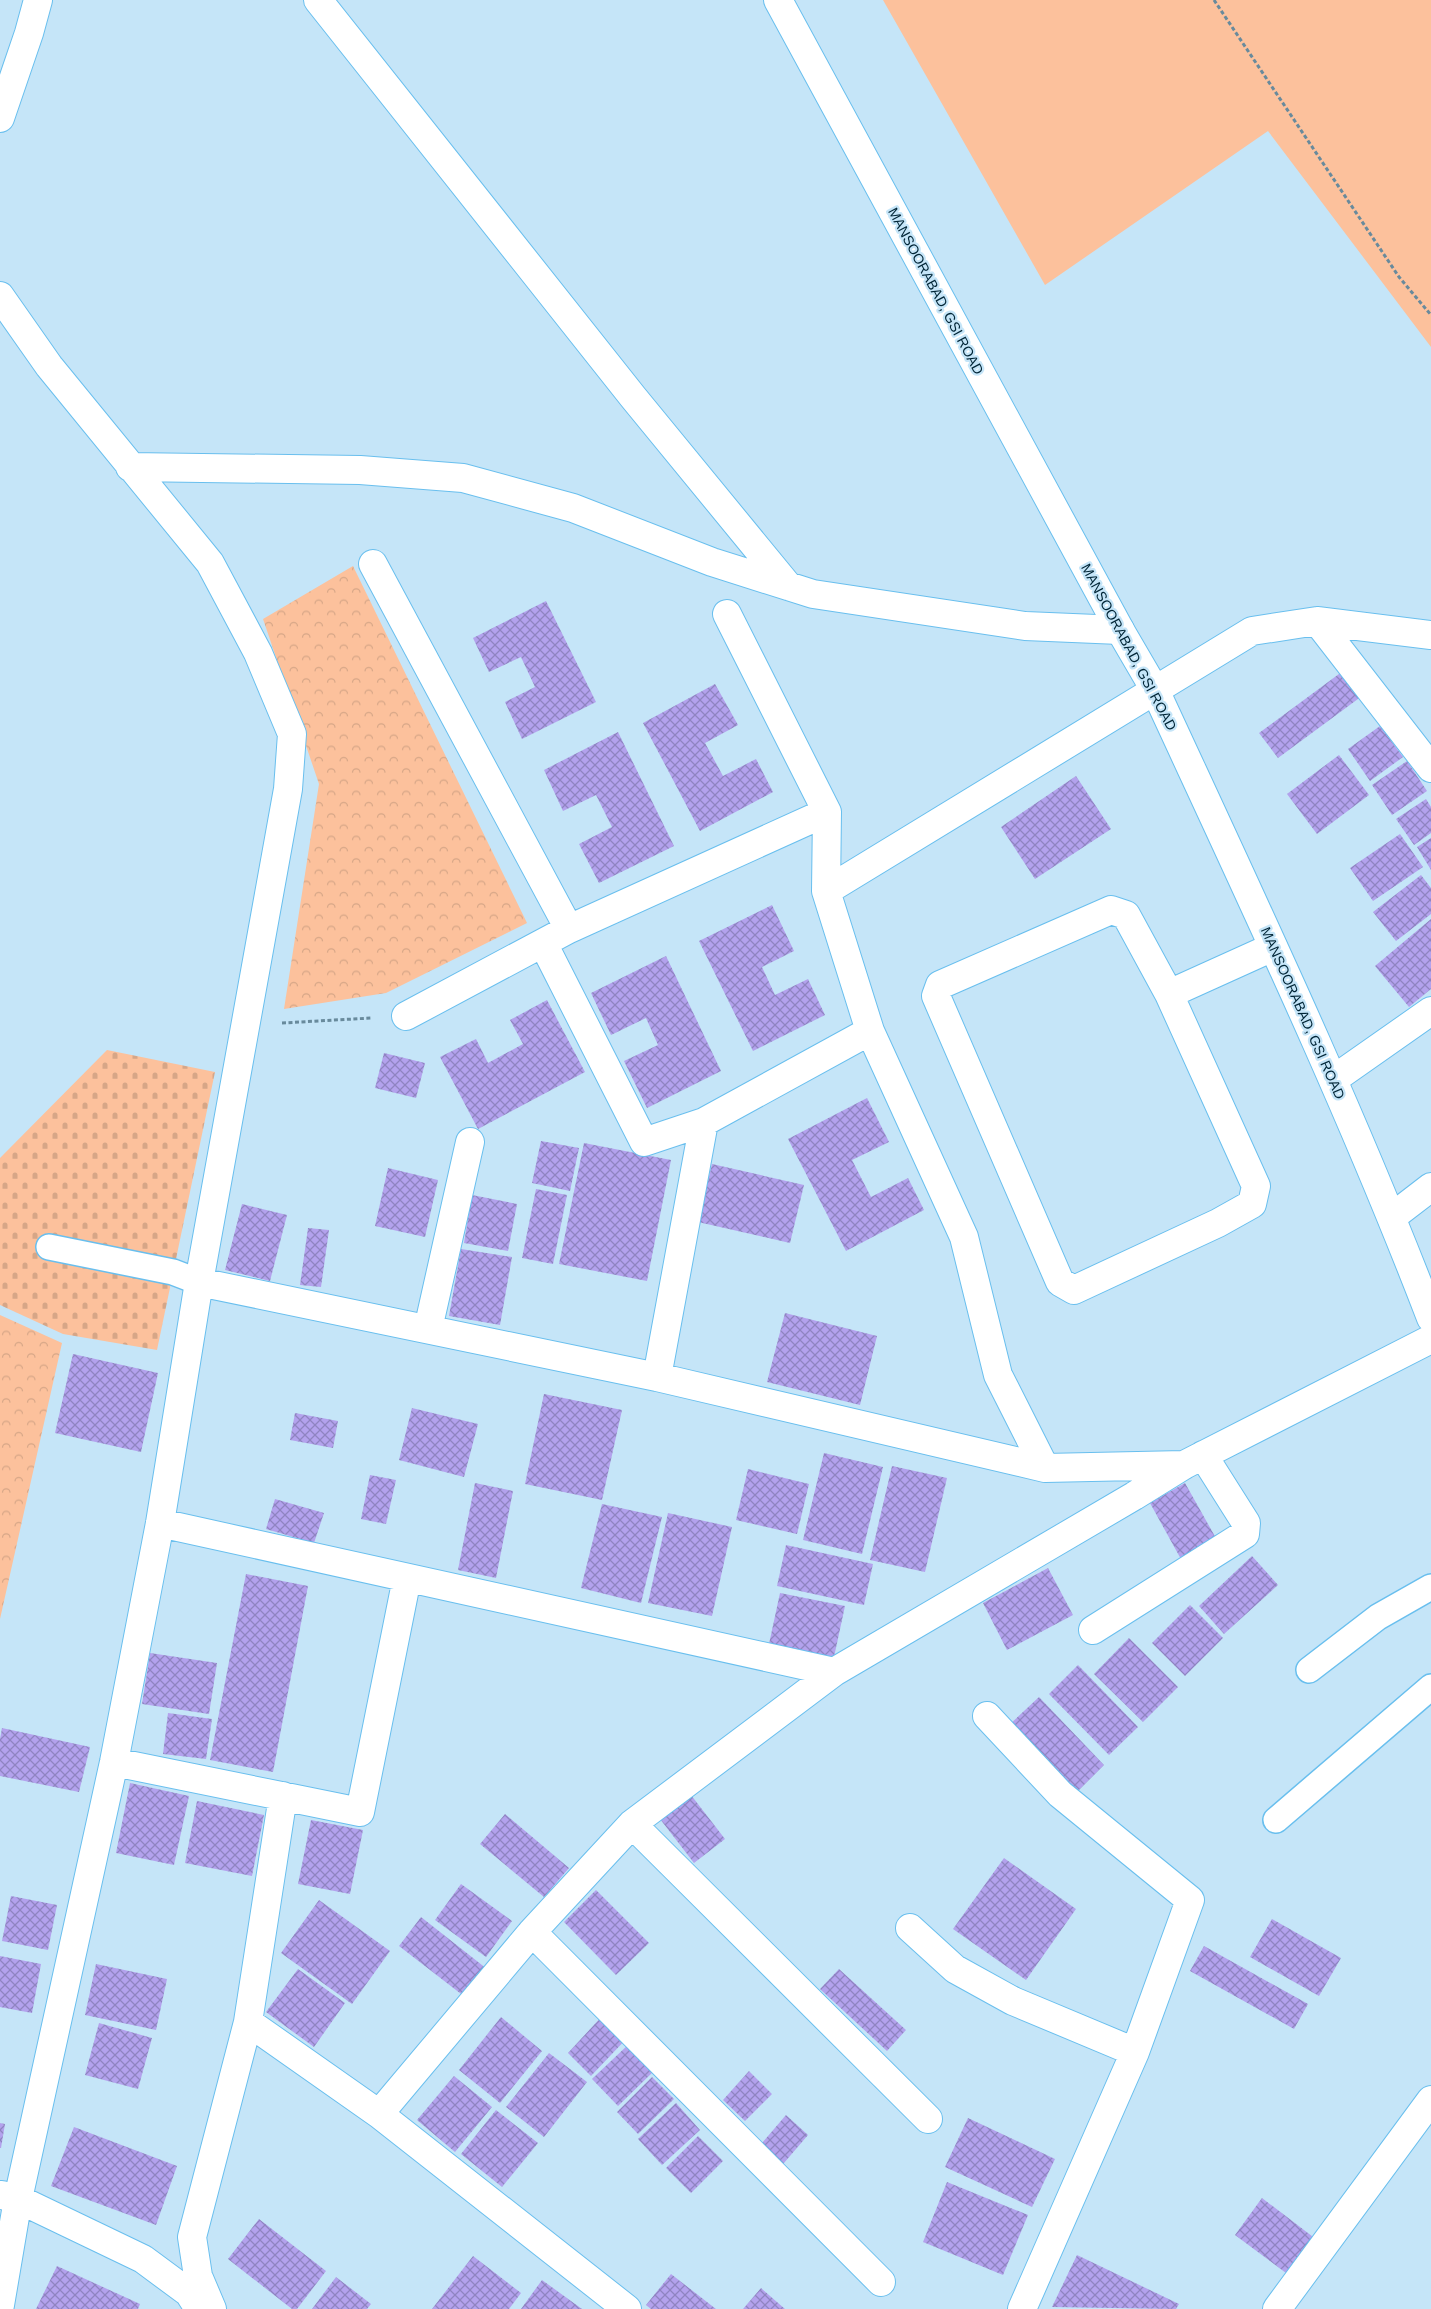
<svg xmlns="http://www.w3.org/2000/svg" width="1431" height="2309" viewBox="0 0 1431 2309" font-family="Helvetica,sans-serif">
<defs>
<pattern id="cemetery-stones" width="16" height="16" patternUnits="userSpaceOnUse" patternTransform="scale(1.25)"><rect width="16" height="16" fill="#fcc19c"/><path d="M2 7V4a2 2 0 0 1 4 0v3zM10 15v-3a2 2 0 0 1 4 0v3z" fill="#d6a687"/></pattern>
<pattern id="park-crowns" width="20" height="18" patternUnits="userSpaceOnUse" patternTransform="scale(1.25)"><rect width="20" height="18" fill="#fcc19c"/><path d="M2 6a3 3 0 1 1 6 0M12 15a3 3 0 1 1 6 0" fill="none" stroke="#d6a687"/></pattern>
<pattern id="building-cross-hatch" width="8" height="8" patternUnits="userSpaceOnUse" patternTransform="scale(1.25)"><rect width="8" height="8" fill="#b3a2ed"/><path d="M0 0l8 8M0 8l8-8" fill="none" stroke="#8f84c1"/></pattern>
</defs>
<rect width="100%" height="100%" fill="#c5e5f8"/>
<path fill="#fcc19c" d="M883,0H1431V347L1268,131L1045,285Z"/>
<path fill="url(#cemetery-stones)" d="M107,1050L215,1072L157,1350L63,1334L0,1305V1158Z"/>
<path fill="url(#park-crowns)" d="M353,566L527,923L386,993L284,1009L319,784L263,619Z
M0,1315L62,1343L0,1619Z"/>
<path fill="url(#building-cross-hatch)" d="M546,601L596,702L522,739L505,702L535,687L521,657L489,672L473,638Z
M1343,671L1362,696L1278,758L1259,733Z
M715,684L738,725L705,743L723,776L756,759L773,792L700,831L643,723Z
M1380,726L1403,757L1370,781L1348,749Z
M618,732L674,846L599,883L579,844L612,827L596,795L563,811L544,770Z
M1339,755L1369,795L1317,834L1287,794Z
M1407,761L1427,791L1392,815L1372,785Z
M1076,776L1111,829L1035,879L1001,827Z
M1426,799L1431,807V833L1414,845L1396,819Z
M1400,834L1423,867L1373,901L1350,868Z
M1431,838V870L1417,847Z
M1421,875L1431,888V914L1396,941L1373,912Z
M772,905L794,951L762,967L775,995L808,979L825,1015L753,1051L699,941Z
M1431,919V989L1409,1007L1375,966Z
M666,956L721,1071L647,1108L624,1061L658,1045L646,1018L611,1035L591,993Z
M547,1000L585,1072L478,1129L440,1057L476,1039L488,1063L523,1044L510,1020Z
M384,1053L425,1063L416,1098L375,1088Z
M867,1098L889,1142L852,1160L871,1197L908,1178L924,1210L846,1251L788,1139Z
M541,1141L579,1148L570,1191L532,1183Z
M584,1143L671,1160L647,1281L559,1264Z
M712,1164L804,1185L790,1243L698,1222Z
M388,1168L438,1180L425,1237L375,1226Z
M536,1189L567,1195L553,1264L522,1258Z
M472,1195L517,1204L508,1251L464,1243Z
M242,1204L287,1215L270,1281L225,1270Z
M308,1228L329,1230L321,1287L300,1285Z
M461,1249L512,1257L500,1325L449,1316Z
M785,1313L877,1336L860,1405L767,1382Z
M73,1354L158,1373L141,1452L55,1433Z
M544,1394L622,1410L602,1500L525,1484Z
M412,1408L478,1424L464,1477L399,1460Z
M295,1413L338,1421L333,1448L290,1440Z
M824,1453L883,1467L862,1554L803,1540Z
M892,1466L947,1478L925,1572L870,1560Z
M748,1469L809,1484L797,1534L736,1520Z
M370,1475L396,1480L386,1524L361,1519Z
M475,1483L513,1491L496,1578L458,1570Z
M1185,1483L1217,1540L1182,1561L1150,1503Z
M275,1499L324,1513L314,1543L266,1529Z
M602,1504L662,1517L641,1603L581,1588Z
M668,1513L732,1527L712,1616L648,1603Z
M786,1545L873,1564L864,1605L777,1586Z
M1252,1556L1278,1585L1224,1634L1199,1606Z
M1048,1568L1073,1615L1007,1650L983,1603Z
M246,1574L308,1586L273,1772L210,1760Z
M780,1593L845,1606L834,1657L769,1644Z
M1190,1605L1223,1638L1185,1676L1152,1643Z
M1129,1638L1178,1687L1143,1722L1094,1674Z
M150,1653L217,1663L209,1714L142,1704Z
M1078,1665L1138,1727L1109,1755L1049,1694Z
M1039,1697L1104,1765L1074,1795L1008,1726Z
M168,1713L212,1719L206,1759L163,1754Z
M2,1728L90,1747L79,1792L0,1776V1739Z
M130,1783L189,1796L174,1865L116,1853Z
M691,1795L725,1839L694,1863L660,1819Z
M197,1801L264,1815L252,1876L185,1863Z
M505,1814L569,1868L544,1897L480,1844Z
M311,1820L363,1830L350,1894L298,1884Z
M1004,1858L1076,1909L1026,1980L953,1929Z
M461,1884L512,1921L486,1957L435,1920Z
M596,1890L649,1943L616,1975L564,1922Z
M11,1896L57,1905L48,1950L2,1941Z
M319,1900L390,1951L352,2004L281,1953Z
M421,1917L487,1969L465,1997L399,1946Z
M1272,1919L1341,1958L1319,1996L1250,1957Z
M1204,1946L1308,2004L1294,2029L1190,1971Z
M0,1956L41,1964L32,2013L0,2007Z
M96,1964L167,1979L156,2030L85,2015Z
M298,1969L345,2003L314,2047L266,2012Z
M839,1969L906,2030L887,2051L820,1989Z
M605,2013L630,2035L591,2076L568,2053Z
M501,2017L542,2051L500,2103L459,2070Z
M99,2023L152,2038L138,2089L85,2075Z
M630,2043L655,2070L618,2106L592,2079Z
M549,2053L587,2082L544,2137L506,2107Z
M749,2071L772,2094L745,2121L723,2100Z
M454,2076L492,2107L455,2152L417,2120Z
M652,2077L674,2099L638,2134L617,2112Z
M676,2103L700,2130L662,2165L638,2139Z
M496,2110L538,2143L502,2187L461,2154Z
M786,2115L808,2135L778,2170L756,2150Z
M968,2118L1055,2159L1032,2207L945,2167Z
M0,2123L5,2124L1,2148H0Z
M74,2127L177,2166L156,2225L51,2186Z
M698,2136L723,2161L691,2193L666,2168Z
M947,2182L1028,2215L1003,2275L923,2242Z
M1262,2198L1321,2243L1294,2279L1235,2235Z
M259,2219L326,2271L297,2309H292L228,2259Z
M1077,2255L1179,2304L1176,2309L1052,2307Z
M473,2256L521,2293L509,2309H432Z
M57,2266L140,2304L138,2309H36Z
M671,2274L716,2309H651L646,2305Z
M336,2277L371,2304L367,2309H312Z
M542,2280L582,2309H521Z
M761,2288L785,2309H743Z"/>
<g fill="none" stroke-linecap="round" stroke-linejoin="round">
<defs>
<path id="service" d="M49,1247L173,1272L199,1282
M1309,1670L1378,1617L1431,1587
M1276,1820L1431,1687"/>
<path id="minor" d="M318,0L633,397L788,586
M0,118L29,33L38,0
M0,296L49,366L210,563L258,653L292,734L288,789L199,1282L160,1523L114,1762L18,2199L0,2305
M130,467L360,470L463,478L573,508L712,562L813,594L1025,626L1120,630
M373,564L569,929
M727,614L827,812L826,891L870,1031L964,1237L998,1375L1045,1468
M1317,621L1431,768
M826,891L1252,631L1317,621L1431,635
M543,943L644,1142L704,1122L870,1031
M1169,994L1256,1186L1252,1204L1218,1223L1074,1290L1060,1282L936,996L940,985L1111,910L1126,915L1169,994L1273,947
M406,1016L569,929L827,812
M1334,1079L1431,1011
M1392,1217L1431,1187
M199,1282L657,1377L1045,1468L1184,1465
M428,1329L470,1142
M657,1377L704,1122
M160,1523L834,1672
M1093,1630L1245,1534L1246,1523L1203,1455
M987,1716L1060,1794L1190,1900L1135,2052L1022,2309
M114,1762L360,1812L407,1578
M632,1824L928,2119
M910,1928L955,1969L1013,2001L1135,2052
M532,1932L881,2282
M248,2022L379,2114L627,2309
M379,2114L532,1932L632,1824L834,1672L1134,1496L1184,1465L1431,1339
M2,2195L18,2199L143,2259L189,2293L199,2309
M212,2309L198,2276L192,2237L248,2022L283,1796
M1277,2309L1431,2100"/>
<path id="tertiary" d="M778,0L1120,630L1155,690C1251,898 1349,1104 1431,1318"/>
</defs>
<use href="#service" stroke="#69bfee" stroke-width="28"/>
<use href="#minor" stroke="#69bfee" stroke-width="30"/>
<use href="#tertiary" stroke="#69bfee" stroke-width="30"/>
<path stroke="#688a9c" stroke-width="3" stroke-dasharray="4 2.5" stroke-linecap="butt" d="M1214,0L1399,277L1431,315
M282,1023L371,1018"/>
<use href="#service" stroke="#fff" stroke-width="25"/>
<use href="#minor" stroke="#fff" stroke-width="28"/>
<use href="#tertiary" stroke="#fff" stroke-width="28"/>
</g>
<g text-anchor="middle" dominant-baseline="central" stroke-width="4.5" stroke-linejoin="round" paint-order="stroke">
<g font-size="14" fill="#002536" stroke="#c5e5f8">
<text transform="translate(936 291) rotate(62)">MANSOORABAD, GSI ROAD</text>
<text transform="translate(1129 647) rotate(62)">MANSOORABAD, GSI ROAD</text>
<text transform="translate(1303 1013) rotate(66)">MANSOORABAD, GSI ROAD</text>
</g>
</g>
</svg>
